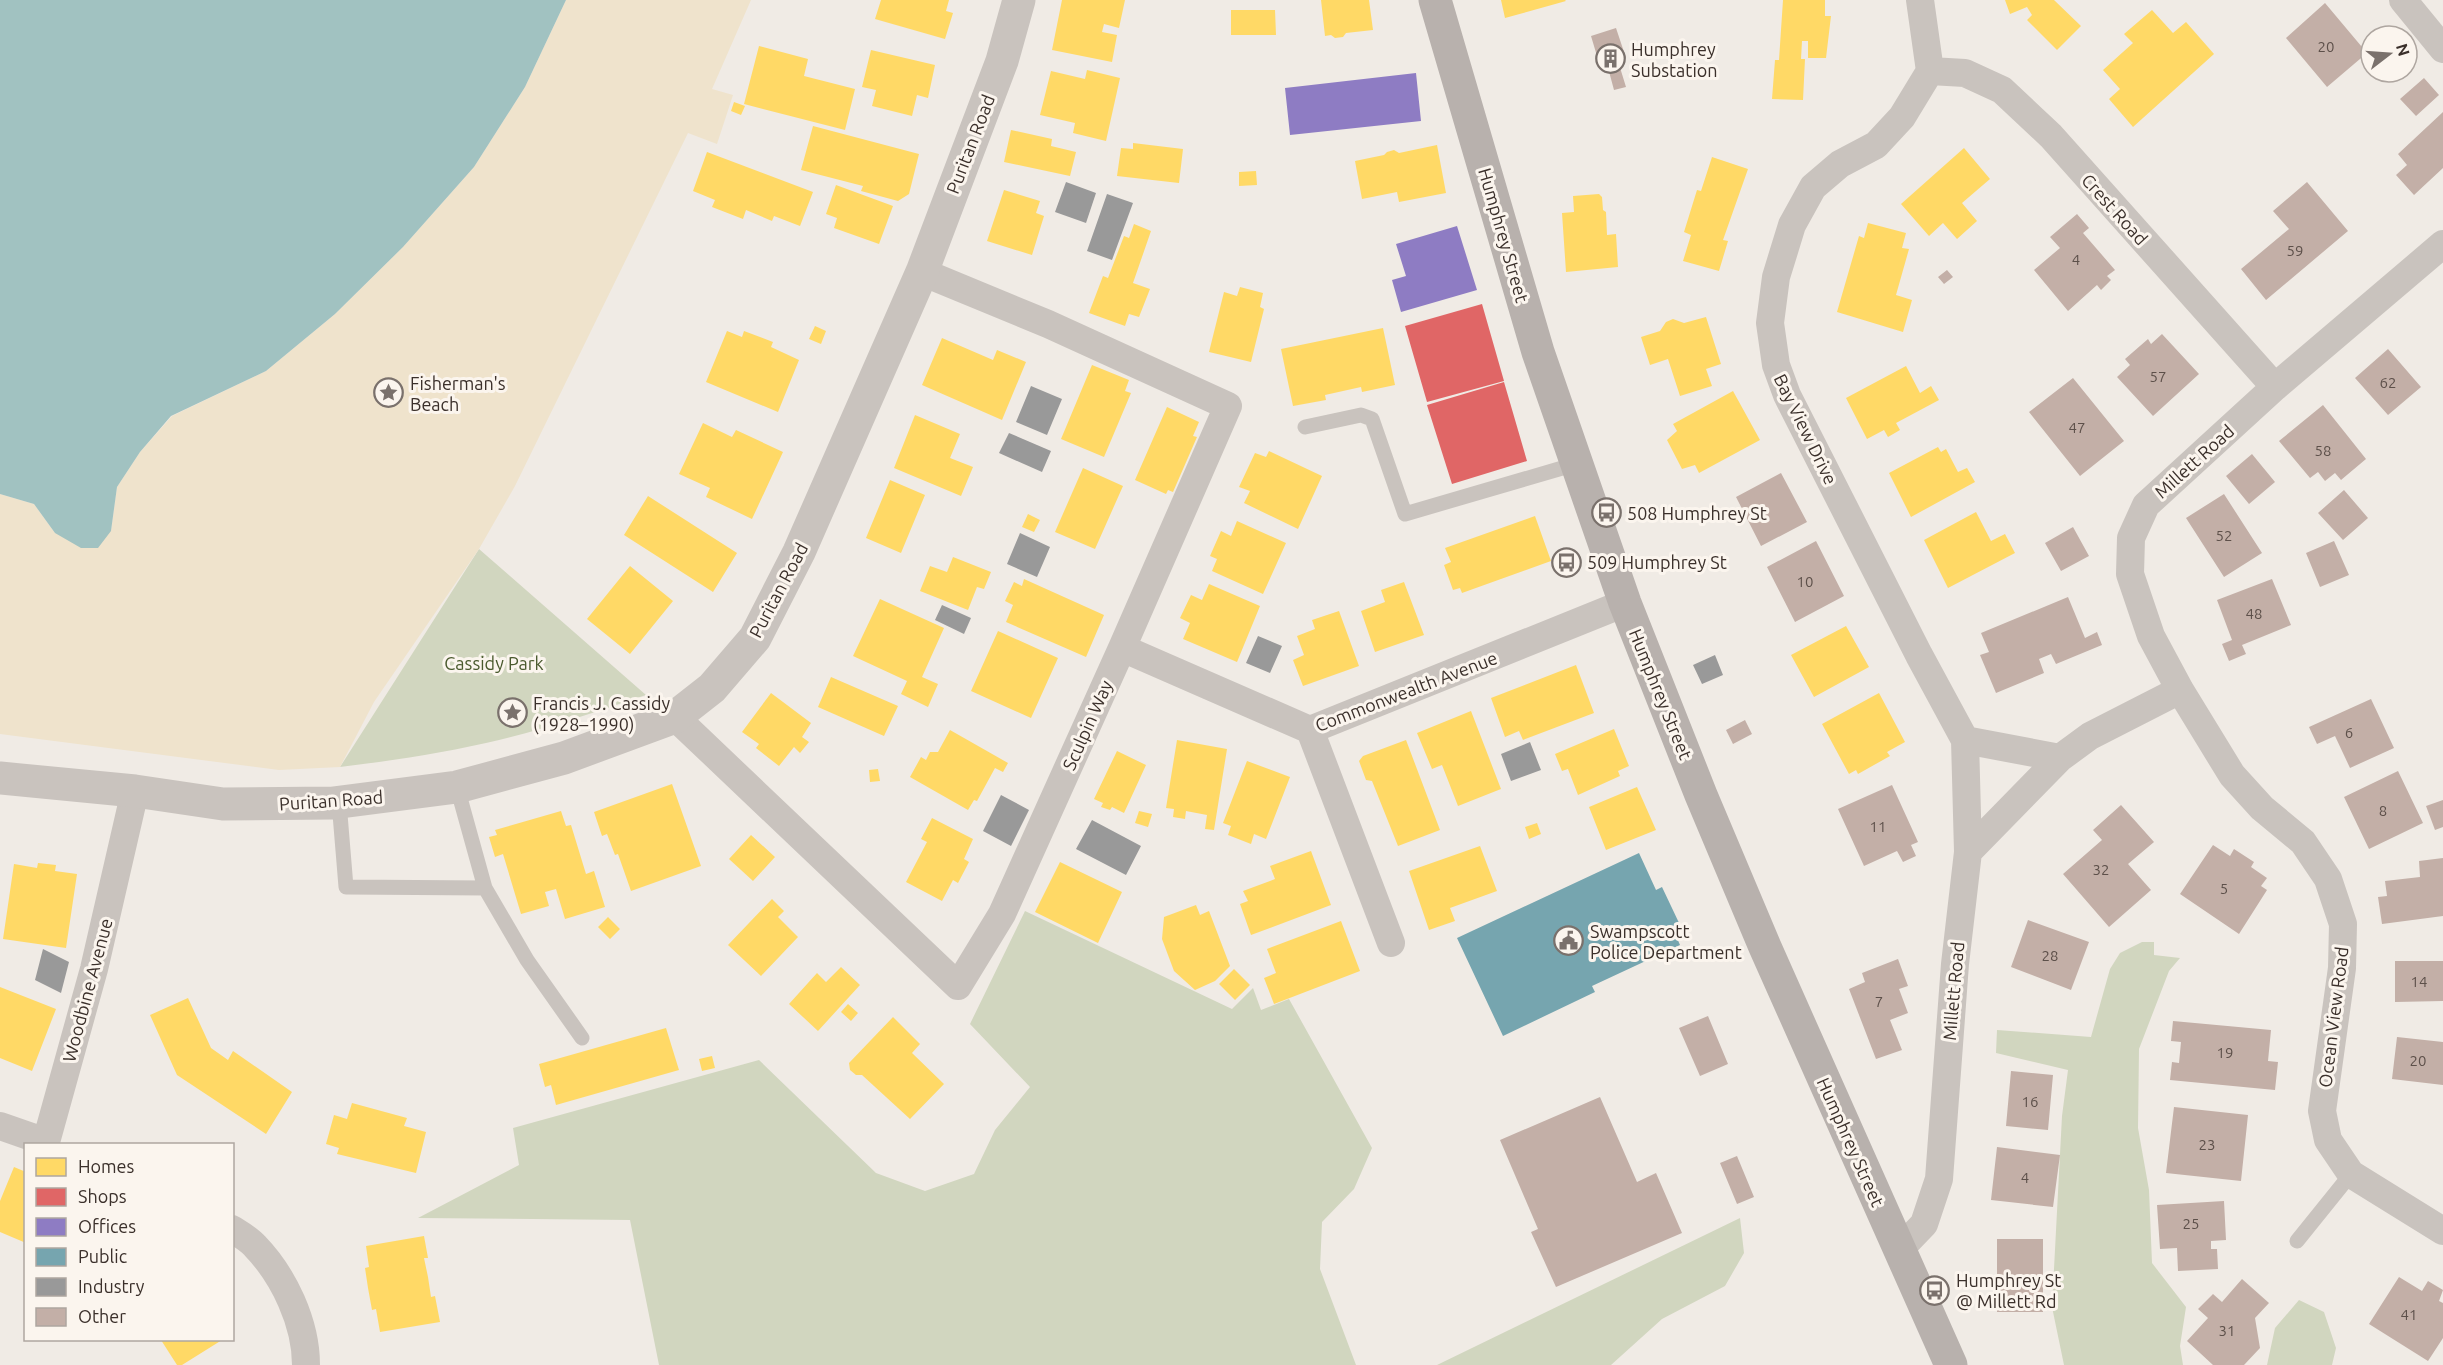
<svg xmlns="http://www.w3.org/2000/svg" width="2443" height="1365" viewBox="0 0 2443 1365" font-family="Ubuntu,sans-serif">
<rect width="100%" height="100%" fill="#f0ebe5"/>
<path fill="#d1d6bf" d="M479,549L646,695C593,713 540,731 486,743C437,754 389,761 340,767Z
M1025,911L1232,1009L1253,988L1261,1010L1289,999L1372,1148L1354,1189L1322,1222L1320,1269L1356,1365H659L630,1220L418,1218L519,1165L513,1128L759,1060L876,1173L925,1191L974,1174L995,1130L1030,1087L970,1024Z
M2142,942H2154V955L2180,958L2169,971L2139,1049L2138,1128L2149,1190L2152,1263L2186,1307L2180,1346L2183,1365H2064L2052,1307L2062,1116L2068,1070L1996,1053L1997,1030L2091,1037L2110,969L2120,953Z
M1740,1218L1744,1253L1725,1286L1662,1319L1611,1365H1437Z
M2299,1300L2324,1312L2336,1348L2332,1365H2267L2275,1328Z"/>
<path fill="#efe3cc" d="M566,0H751L712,89L733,95L717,144L688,133L515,486L479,549L374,702L340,767L279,770L0,734V494L34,504L55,533L111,531L117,487L140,452L172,416L266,371L335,314L403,247L474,167L525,87Z"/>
<path fill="#a1c2c1" d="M0,0H566L525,87L474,167L403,247L335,314L266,371L171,416L140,452L117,487L111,531L98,548H81L55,533L34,504L0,494Z"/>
<path fill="#ffd966" d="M881,0H949L946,11L953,13L945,39L875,19Z
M1062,0H1125L1119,28L1104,24L1102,32L1117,35L1112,62L1052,50Z
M1321,0H1369L1373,30L1346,33L1343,37L1335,38L1331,35L1325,36Z
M1501,0H1565L1566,1L1505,18Z
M1783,0H1825V16H1831L1826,58H1808V41H1802L1801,59H1805L1803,100L1772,99L1775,60H1779Z
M2005,0H2054L2081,26L2057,50L2027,20L2032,15L2027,7L2010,14Z
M1231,10H1275L1276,35H1231Z
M2152,10L2173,33L2186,22L2214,54L2133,127L2109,99L2120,89L2103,70L2133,43L2124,34Z
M759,46L808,59L804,76L855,89L845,130L744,104Z
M871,50L935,65L928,98L917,95L912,116L872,106L876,90L862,87Z
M1087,70L1120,78L1106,141L1073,133L1075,123L1040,115L1051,71L1085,79Z
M734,102L745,106L741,115L731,111Z
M813,126L919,154L909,194L898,201L861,191L863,186L801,170Z
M1011,130L1052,139L1051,146L1076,152L1070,176L1004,162Z
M1133,143L1183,149L1179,183L1117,176L1121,148L1133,149Z
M1437,145L1446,193L1399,202L1397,192L1362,199L1355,161L1384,155L1387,152L1394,150L1399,153Z
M1964,148L1990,179L1962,203L1977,221L1957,239L1943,223L1929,236L1901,204Z
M707,152L813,192L800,226L774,216L772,221L746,210L743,219L712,207L715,200L693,191Z
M1712,157L1748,169L1723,240L1728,241L1719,271L1683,261L1691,235L1684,232L1697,190L1701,191Z
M1256,171L1257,185L1239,186V172Z
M836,185L893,206L879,244L834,228L837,218L826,214Z
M1004,190L1040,201L1036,213L1044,216L1032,255L987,241Z
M1599,194L1602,197L1603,210L1606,212L1607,235L1616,234L1618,267L1566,272L1562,213L1574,212L1573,196Z
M1868,223L1906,233L1902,248L1909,249L1896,295L1912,300L1903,332L1837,312L1859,236L1864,238Z
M1134,224L1151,231L1133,283L1150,289L1139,317L1129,314L1125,326L1089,313L1103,276L1108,278L1124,236L1129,238Z
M1240,287L1263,293L1260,307L1264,309L1251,362L1209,352L1224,292L1237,296Z
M1706,317L1721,364L1706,369L1712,386L1680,396L1668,359L1650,365L1641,337L1660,331L1666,322L1673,319L1684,323Z
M815,326L826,331L821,344L809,339Z
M1383,328L1395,385L1362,392L1361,387L1325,395L1326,400L1293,406L1281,349Z
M727,331L742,337L744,331L773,342L771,347L799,360L778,412L706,382Z
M942,338L993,360L997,350L1026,362L1002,420L922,385Z
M1092,365L1129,380L1125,391L1131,393L1104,457L1061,439Z
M1906,366L1920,393L1931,386L1939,400L1896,423L1900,430L1888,437L1884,430L1867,439L1846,398Z
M1733,391L1760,440L1699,473L1695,465L1682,469L1667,440L1677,431L1673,424Z
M1167,407L1199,422L1193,436L1197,437L1173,492L1168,490L1166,494L1135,480Z
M915,415L960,434L950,458L973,467L961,496L894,468Z
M703,423L732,437L736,430L783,452L752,519L706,497L710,488L679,474Z
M1938,447L1941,452L1946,449L1958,472L1967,468L1975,482L1911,517L1889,473Z
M1269,451L1322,476L1298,529L1244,503L1250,491L1239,487L1255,453L1266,457Z
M1083,468L1123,486L1095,549L1055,532Z
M890,480L925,495L901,553L866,538Z
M648,496L737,553L713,592L624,535Z
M1976,512L1991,541L2005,534L2015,553L1948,588L1924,540Z
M1028,514L1040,520L1034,532L1022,527Z
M1535,516L1551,561L1462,593L1460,588L1453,590L1444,565L1451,562L1445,548Z
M1237,521L1286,543L1263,594L1212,571L1217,559L1210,556L1221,531L1231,536Z
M953,557L991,572L984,589L977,587L968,610L920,591L930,566L947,572Z
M630,566L673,601L630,654L587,619Z
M1024,579L1104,615L1086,657L1006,622L1013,605L1005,601L1014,582L1022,586Z
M1404,582L1424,635L1375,652L1361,611L1385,602L1381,590Z
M1209,584L1260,606L1237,662L1183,639L1190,623L1180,618L1191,595L1202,600Z
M880,599L944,628L922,677L938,684L928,707L901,694L907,681L853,656Z
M1339,611L1359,666L1303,686L1293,660L1304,655L1297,636L1315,629L1312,620Z
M1846,626L1869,667L1814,697L1791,655Z
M998,631L1058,658L1031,718L971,691Z
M1576,665L1594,713L1523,740L1519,731L1505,737L1491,698Z
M831,677L898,706L884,736L818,707Z
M771,693L811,723L802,737L809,742L800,753L794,747L779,766L756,748L759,744L742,732Z
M1879,693L1905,742L1887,752L1890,756L1858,774L1856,770L1849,774L1822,724Z
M1471,711L1501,789L1458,806L1442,765L1432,769L1417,733Z
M1614,729L1629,766L1618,771L1620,776L1578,795L1568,769L1562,771L1555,754Z
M950,730L1008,763L1003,772L995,768L977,801L974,800L968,810L910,777L921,757L926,760L930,752H938Z
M1177,740L1227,749L1214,830L1205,829L1207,815L1186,811L1185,819L1173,817L1174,809L1166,808Z
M1406,740L1440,830L1398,846L1372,781L1366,780L1359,761L1363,756Z
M1117,751L1146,765L1124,813L1112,807L1110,810L1101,807L1103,803L1094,799Z
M1247,761L1290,777L1266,839L1254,834L1251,844L1228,835L1231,826L1223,823Z
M878,769L880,781L870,782L869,770Z
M672,784L701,866L631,891L618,854L615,855L607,834L602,836L594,812Z
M1637,787L1656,830L1606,850L1589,807Z
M561,811L566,826L571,825L586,874L594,871L605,907L565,919L556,889L545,892L549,906L521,914L503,854L495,857L489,837L497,835L495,830Z
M1139,811L1152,814L1148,827L1135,823Z
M932,818L973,839L964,859L969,862L958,883L953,880L942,901L906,882L927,842L921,839Z
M1537,823L1541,834L1529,839L1525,827Z
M751,835L775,857L753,881L729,859Z
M1480,846L1497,891L1450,908L1455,921L1429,930L1409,871Z
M1311,851L1331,905L1251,935L1240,904L1248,901L1243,891L1275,879L1270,866Z
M1060,862L1122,892L1098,943L1035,912Z
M38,863L56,865L55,871L77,874L66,948L3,939L14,864L37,868Z
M772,899L784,911L778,917L798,937L761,976L728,945Z
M1196,905L1200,915L1209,911L1230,966L1215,981L1195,990L1174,971L1162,939L1164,917Z
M608,917L620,929L610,939L598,927Z
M1341,921L1360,971L1274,1004L1264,978L1276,973L1267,949Z
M841,967L860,985L818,1031L789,1004L817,973L826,982Z
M1234,969L1250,985L1235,1000L1219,984Z
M0,987L56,1009L32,1071L0,1058Z
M188,998L211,1048L228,1060L233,1051L292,1092L266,1134L177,1075L150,1015Z
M848,1004L858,1013L851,1021L841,1012Z
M893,1017L920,1044L912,1053L944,1084L910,1119L862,1075H856L850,1070L849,1063Z
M666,1028L679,1070L556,1105L551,1085L545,1087L539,1064Z
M712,1056L715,1068L702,1071L699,1059Z
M352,1103L407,1118L404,1126L426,1132L416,1173L337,1154L339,1148L326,1144L334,1115L347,1119Z
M14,1167L26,1172V1243L0,1232V1201Z
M424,1236L428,1258H424L428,1277L431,1297L435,1296L440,1322L380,1332L376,1309L372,1310L368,1288L365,1268L369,1267L366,1246Z
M161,1340H222L182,1365H177Z"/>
<path fill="#e06666" d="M1482,304L1504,381L1427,402L1405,326Z
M1504,382L1527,461L1452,484L1427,405Z"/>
<path fill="#8e7cc3" d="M1416,73L1421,121L1290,135L1285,88Z
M1457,226L1477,290L1401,312L1392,280L1406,276L1396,244Z"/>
<path fill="#76a5af" d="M1639,853L1656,890L1662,887L1680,925L1673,929L1680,945L1592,986L1595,992L1503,1036L1457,938Z"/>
<path fill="#999" d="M1066,182L1096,193L1086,223L1055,212Z
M1107,194L1133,203L1112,260L1087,251Z
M1031,386L1062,399L1047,435L1016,422Z
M1009,433L1051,451L1042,472L999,453Z
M1020,533L1050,547L1037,577L1007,564Z
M942,605L971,618L964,634L935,620Z
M1258,636L1282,646L1270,673L1246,663Z
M1715,655L1723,675L1702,684L1693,665Z
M1530,742L1541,770L1511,781L1501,754Z
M1001,795L1029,810L1011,846L983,831Z
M1092,820L1141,846L1126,875L1076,849Z
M43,949L69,962L61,993L35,980Z"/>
<path fill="#c3afa7" d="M2325,3L2367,53L2327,87L2286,38Z
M1616,28L1626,58L1618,61L1626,87L1614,90L1607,64L1600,66L1591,36Z
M2424,78L2439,95L2416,116L2400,99Z
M2443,112V168L2414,195L2396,175L2407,165L2398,154Z
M2307,182L2348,231L2266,300L2241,269L2289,229L2273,211Z
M2077,214L2089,228L2083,233L2115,270L2107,276L2111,280L2101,290L2097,285L2068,311L2034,270L2060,248L2050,237Z
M1947,270L1953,277L1944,284L1938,277Z
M2162,334L2199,374L2153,416L2117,377L2130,365L2125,359L2148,339L2151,344Z
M2388,349L2421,387L2388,415L2355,378Z
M2073,378L2124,441L2080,476L2029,412Z
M2323,405L2366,459L2341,480L2335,473L2325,481L2318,472L2310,478L2279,441Z
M2252,454L2275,482L2249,504L2226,476Z
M1781,473L1807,522L1761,546L1736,497Z
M2344,490L2368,518L2343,540L2318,513Z
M2224,494L2262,553L2224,577L2186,518Z
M2073,527L2089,556L2061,571L2045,543Z
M1816,541L1844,596L1795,622L1767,567Z
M2334,541L2349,575L2320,587L2306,553Z
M2272,579L2291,625L2242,645L2246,654L2229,661L2222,644L2232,640L2217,600Z
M2068,597L2085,638L2097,632L2102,645L2056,664L2051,654L2039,659L2044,673L1996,693L1980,655L1989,652L1981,633Z
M2371,699L2394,748L2350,768L2335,736L2317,744L2309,727Z
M1745,720L1752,734L1733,744L1726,730Z
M2398,771L2423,823L2369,849L2344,797Z
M1892,785L1918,842L1911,845L1916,856L1903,862L1897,851L1864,866L1838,809Z
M2443,800V827L2435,830L2426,806Z
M2121,805L2154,842L2128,864L2151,890L2109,927L2063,874L2102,840L2093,830Z
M2213,845L2230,856L2234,849L2254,862L2251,867L2267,878L2261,886L2267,890L2239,934L2180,894Z
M2443,858V916L2382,924L2378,897L2387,896L2385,881L2420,877L2419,861Z
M2028,920L2089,942L2071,990L2011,967Z
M1898,959L1908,986L1899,989L1908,1013L1890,1020L1902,1050L1876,1059L1849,989L1865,982L1862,973Z
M2395,961H2443V1001L2395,1002Z
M1708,1016L1728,1064L1700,1076L1679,1028Z
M2173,1021L2271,1030L2268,1061L2278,1062L2275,1090L2170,1080L2172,1062L2179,1063L2181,1042L2171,1041Z
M2397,1037L2443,1042V1085L2392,1079Z
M2011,1071L2053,1075L2048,1130L2006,1126Z
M1600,1097L1637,1182L1656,1173L1682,1233L1556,1287L1531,1232L1538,1229L1500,1140Z
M2174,1107L2248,1115L2241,1181L2166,1173Z
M1997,1147L2060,1155L2053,1207L1991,1200Z
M1737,1156L1754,1197L1737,1204L1720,1163Z
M2224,1201L2226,1240L2211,1241V1249H2217L2218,1269L2178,1271L2177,1248L2160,1249L2157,1205Z
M1997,1239H2043V1312H1997Z
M2399,1277L2422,1291L2428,1281L2443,1290L2439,1301L2443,1303V1338L2428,1361L2369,1324Z
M2242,1279L2269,1303L2255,1318L2260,1348L2244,1365H2213L2187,1341L2208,1318L2198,1309L2213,1294L2222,1302Z"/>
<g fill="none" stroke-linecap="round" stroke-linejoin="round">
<path stroke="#c9c3be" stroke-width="15" d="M1305,427L1361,415L1372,419L1405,514L1576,464
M457,787L485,888L527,960L582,1038
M339,802L346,887L485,888
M2297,1241L2351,1174"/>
<path stroke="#c9c3be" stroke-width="28" d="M1920,0L1930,71L1902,117L1876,145L1840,164L1813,187L1792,225L1776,277L1770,323L1776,365L1787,395L1919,655L1965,740L1968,852
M2403,0L2443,49
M1930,71L1965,73L2002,90L2051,136L2275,387
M2443,244L2275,387L2146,505L2131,538L2130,574L2151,636L2180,690L2232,775L2262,808L2303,842L2328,879L2343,924L2342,968L2322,1111L2328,1140L2351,1174L2443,1231
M1122,648L1310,730L1625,603
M675,717L958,986L1002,914L1122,648L1228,406L1048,324L922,272
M1310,730L1391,943
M1965,740L2060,758
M0,1126L46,1142L94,969L135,791
M232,1229C240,1234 249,1239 255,1246C284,1276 306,1323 306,1365
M1899,1250L1924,1224L1939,1179L1955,964L1968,852L2060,758L2090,736L2180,690"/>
<path stroke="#c9c3be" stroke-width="33" d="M0,778L135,791L223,804L333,803L457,787L564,758L675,717L712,688L755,638L799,552L922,272L1002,61L1019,0"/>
<path stroke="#b8b1ad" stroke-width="33" d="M1435,0L1538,352L1625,603L1701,795L1765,947L1951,1365"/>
</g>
<defs>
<symbol id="building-ring" viewBox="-11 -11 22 22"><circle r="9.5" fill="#fbf5ee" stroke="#7a716c" stroke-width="1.5"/><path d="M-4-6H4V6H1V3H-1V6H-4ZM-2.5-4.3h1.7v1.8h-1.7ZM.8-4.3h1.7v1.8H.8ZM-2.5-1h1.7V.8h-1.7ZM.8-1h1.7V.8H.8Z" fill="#7a716c"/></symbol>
<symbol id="sight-ring" viewBox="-11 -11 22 22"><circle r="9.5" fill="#fbf5ee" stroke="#7a716c" stroke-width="1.5"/><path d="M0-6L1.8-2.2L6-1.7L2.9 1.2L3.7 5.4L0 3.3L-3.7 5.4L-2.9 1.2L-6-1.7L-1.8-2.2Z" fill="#7a716c"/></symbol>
<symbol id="bus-ring" viewBox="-11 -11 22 22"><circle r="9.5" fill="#fbf5ee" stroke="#7a716c" stroke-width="1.5"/><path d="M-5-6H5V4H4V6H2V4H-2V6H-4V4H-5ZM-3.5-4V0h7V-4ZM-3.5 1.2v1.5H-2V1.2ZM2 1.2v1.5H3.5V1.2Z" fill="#7a716c"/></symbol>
<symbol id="civic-ring" viewBox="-11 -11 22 22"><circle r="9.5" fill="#fbf5ee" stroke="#7a716c" stroke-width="1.5"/><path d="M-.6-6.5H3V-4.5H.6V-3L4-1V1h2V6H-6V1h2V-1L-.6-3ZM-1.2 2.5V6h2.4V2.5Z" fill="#7a716c"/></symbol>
</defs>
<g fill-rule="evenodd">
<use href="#building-ring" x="1594" y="42" width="33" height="33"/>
<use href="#sight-ring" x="372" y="376" width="33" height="33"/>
<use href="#bus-ring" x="1590" y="496" width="33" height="33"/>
<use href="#bus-ring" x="1550" y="546" width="33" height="33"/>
<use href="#sight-ring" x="496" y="696" width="33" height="33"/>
<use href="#civic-ring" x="1552" y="924" width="33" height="33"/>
<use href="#bus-ring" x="1918" y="1274" width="33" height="33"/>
</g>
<g text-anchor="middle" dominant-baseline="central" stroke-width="6" stroke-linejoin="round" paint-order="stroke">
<g font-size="15" fill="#5d504a">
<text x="2326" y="46">20</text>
<text x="2295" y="250">59</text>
<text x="2076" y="259">4</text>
<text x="2158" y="376">57</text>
<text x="2388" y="382">62</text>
<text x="2077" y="427">47</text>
<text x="2323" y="450">58</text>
<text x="2224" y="535">52</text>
<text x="1805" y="581">10</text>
<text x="2254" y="613">48</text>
<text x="2349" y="732">6</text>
<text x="2383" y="810">8</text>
<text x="1878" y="826">11</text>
<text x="2101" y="869">32</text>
<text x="2224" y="888">5</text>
<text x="2050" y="955">28</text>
<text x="2419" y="981">14</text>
<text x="1879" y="1001">7</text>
<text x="2225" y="1052">19</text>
<text x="2418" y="1060">20</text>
<text x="2030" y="1101">16</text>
<text x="2207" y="1144">23</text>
<text x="2025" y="1177">4</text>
<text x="2191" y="1223">25</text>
<text x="2409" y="1314">41</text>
<text x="2227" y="1330">31</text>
</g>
<g font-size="18" fill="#3b302b" stroke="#fbf5ee" text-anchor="start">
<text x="1631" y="49">Humphrey<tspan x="1631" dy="21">Substation</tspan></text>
<text x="410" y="383">Fisherman's<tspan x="410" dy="21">Beach</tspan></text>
<text x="1627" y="513">508 Humphrey St</text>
<text x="1587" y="562">509 Humphrey St</text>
<text x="533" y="703">Francis J. Cassidy<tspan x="533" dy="21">(1928–1990)</tspan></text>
<text x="1590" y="931">Swampscott<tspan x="1590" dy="21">Police Department</tspan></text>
<text x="1956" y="1280">Humphrey St<tspan x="1956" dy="21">@ Millett Rd</tspan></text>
</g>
<g font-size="18" fill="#3b302b" stroke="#fbf5ee">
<text transform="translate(970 144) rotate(-69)">Puritan Road</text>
<text transform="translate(2115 209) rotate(48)">Crest Road</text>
<text transform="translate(1504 235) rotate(74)">Humphrey Street</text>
<text transform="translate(1806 429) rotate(64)">Bay View Drive</text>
<text transform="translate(2194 461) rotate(-42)">Millett Road</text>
<text transform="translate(778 590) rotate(-62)">Puritan Road</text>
<text transform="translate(1406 691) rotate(-21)">Commonwealth Avenue</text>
<text transform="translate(1661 694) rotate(68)">Humphrey Street</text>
<text transform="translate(1087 725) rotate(-66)">Sculpin Way</text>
<text transform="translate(331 800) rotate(-4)">Puritan Road</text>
<text transform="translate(87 990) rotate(-75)">Woodbine Avenue</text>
<text transform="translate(1953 991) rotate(-85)">Millett Road</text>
<text transform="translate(2333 1017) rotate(-83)">Ocean View Road</text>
<text transform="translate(1851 1142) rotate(66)">Humphrey Street</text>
</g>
<g font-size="18" fill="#4a5a2e" stroke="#fbf5ee">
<text x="494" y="663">Cassidy Park</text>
</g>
</g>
<rect x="24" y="1143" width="210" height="198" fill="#fbf5ee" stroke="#aea6a0" stroke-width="1.5"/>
<rect x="36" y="1158" width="30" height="18" fill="#ffd966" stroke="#aea6a0" stroke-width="1.5"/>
<text x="78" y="1173" font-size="18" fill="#3b302b">Homes</text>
<rect x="36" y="1188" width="30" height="18" fill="#e06666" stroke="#aea6a0" stroke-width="1.5"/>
<text x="78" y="1203" font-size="18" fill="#3b302b">Shops</text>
<rect x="36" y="1218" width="30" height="18" fill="#8e7cc3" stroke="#aea6a0" stroke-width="1.5"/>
<text x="78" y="1233" font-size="18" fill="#3b302b">Offices</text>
<rect x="36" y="1248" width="30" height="18" fill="#76a5af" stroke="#aea6a0" stroke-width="1.5"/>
<text x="78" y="1263" font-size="18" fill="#3b302b">Public</text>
<rect x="36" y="1278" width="30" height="18" fill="#999999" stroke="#aea6a0" stroke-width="1.5"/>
<text x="78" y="1293" font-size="18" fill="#3b302b">Industry</text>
<rect x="36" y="1308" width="30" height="18" fill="#c3afa7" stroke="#aea6a0" stroke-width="1.5"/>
<text x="78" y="1323" font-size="18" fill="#3b302b">Other</text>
<g transform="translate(2389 54) rotate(73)"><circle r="28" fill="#fbf5ee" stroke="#aea6a0" stroke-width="1.5"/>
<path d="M0-4.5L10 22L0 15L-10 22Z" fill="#7a716c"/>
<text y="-9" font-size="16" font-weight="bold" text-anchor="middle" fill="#3b302b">N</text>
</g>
</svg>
